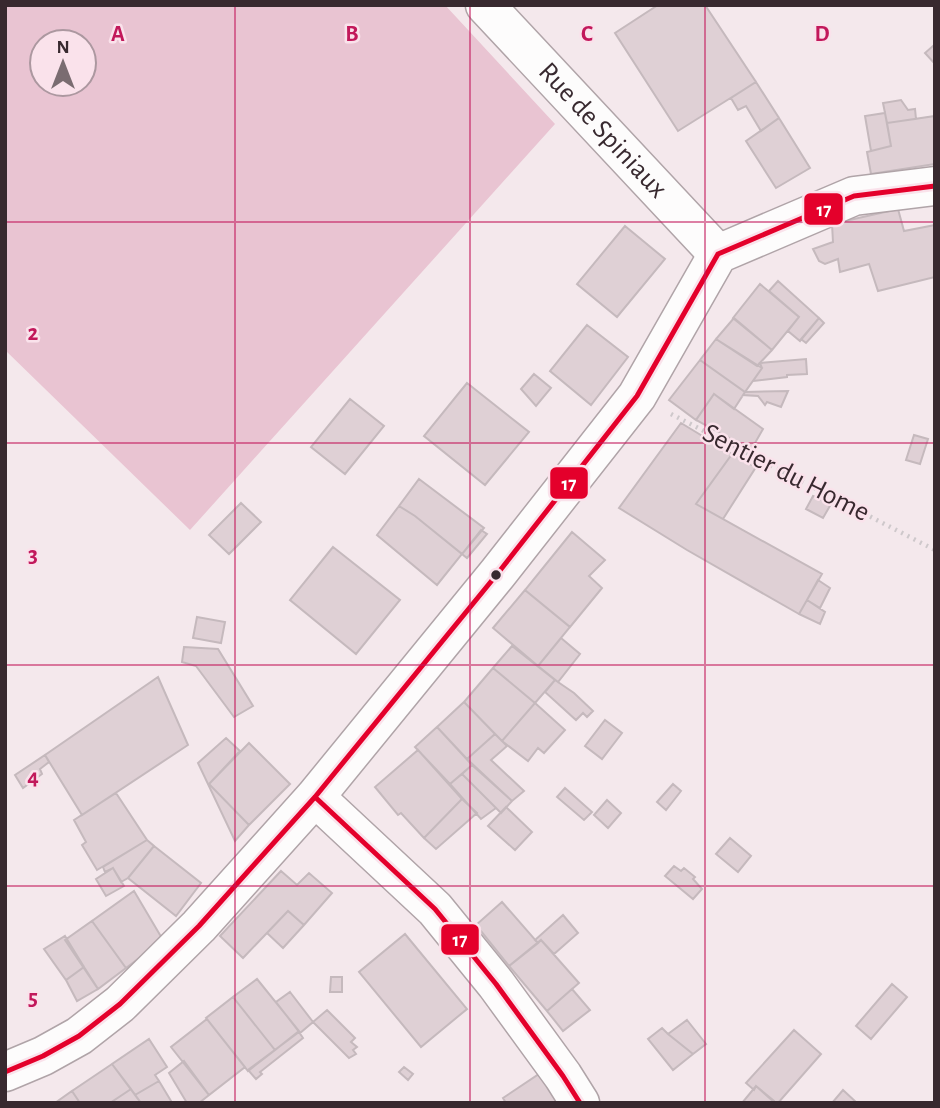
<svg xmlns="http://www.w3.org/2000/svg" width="940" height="1108" viewBox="0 0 940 1108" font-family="'Alegreya Sans',sans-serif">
<rect width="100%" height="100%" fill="#f4e8ec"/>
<path fill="#e9c4d2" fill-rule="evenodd" d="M5,5H445L555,124L190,530L5,350ZM42,42H84V84H42Z"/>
<path fill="#dfd0d5" stroke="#c5b9bd" stroke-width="2" d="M658,5H705L756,82L678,131L615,33Z
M934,45L935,46V64L925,53Z
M756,82L779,118L761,131L746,106L738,110L731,98Z
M901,100L908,110L915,109L916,119L887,123L883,103Z
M885,113L891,146L871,151L865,116Z
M935,116V164L871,174L867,152L891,146L887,123Z
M779,118L810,168L776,188L746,141Z
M898,209L904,231L935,225V277L878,291L869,264L840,272L838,259L825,264L819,261L813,249L833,242L832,224Z
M625,226L665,259L617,317L577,284Z
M778,281L819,318L800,341L788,331L799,317L769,291Z
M760,284L799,317L772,350L733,318Z
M734,318L772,350L757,366L716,339Z
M819,318L824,323L806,343L801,339Z
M587,325L628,357L591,405L550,371Z
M716,339L762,368L745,392L700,360Z
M806,359L807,374L787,375V377L753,381L762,368L760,363Z
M700,360L745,392L734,409L714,394L696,420L669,400Z
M534,374L551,388L536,406L521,389Z
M467,383L529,432L485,485L424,436Z
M788,391L781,407L767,402L765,405L758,396L743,395L745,392Z
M714,394L763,429L751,450L696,420Z
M350,399L384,426L345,474L311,447Z
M681,423L732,454L696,504L822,574L799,614L687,550L619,508Z
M914,435L928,439L920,464L906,460Z
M732,454L756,467L723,519L696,504Z
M419,479L484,528L462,554L415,516L399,506Z
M813,496L831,504L823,518L806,509Z
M241,503L261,522L229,554L209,535Z
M399,506L415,516L462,554L437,585L377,535Z
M481,530L487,534L467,558L462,554Z
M572,532L605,560L589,576L602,588L570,627L525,590Z
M333,547L400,600L356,654L290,600Z
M818,580L830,588L820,608L807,600Z
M525,590L570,627L538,666L493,628Z
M807,600L825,612L820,624L799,614Z
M197,617L225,622L221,643L193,638Z
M561,638L580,654L558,682L538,666Z
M512,646L555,680L535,703L493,668Z
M184,647L218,649L253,706L234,717L196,666L182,662Z
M493,668L535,703L502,741L464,702Z
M158,677L188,745L82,815L45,755Z
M555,680L574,693L593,711L587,717L583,713L576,720L545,692Z
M464,702L495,734L467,759L437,727Z
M535,703L565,730L544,753L538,748L528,761L502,741Z
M605,720L622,733L602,759L585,746Z
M437,727L472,765L450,784L415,747Z
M495,734L507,746L491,760L524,791L512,801L467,759Z
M226,738L240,751L209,784L249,825L235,841L198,763Z
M249,743L290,784L249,825L209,784Z
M418,750L462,799L424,838L401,813L398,815L375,787Z
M45,755L49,762L40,769L42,774L23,788L15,775Z
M472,765L512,801L501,813L462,774Z
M462,774L496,808L481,819L450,784Z
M673,784L681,791L666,810L657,802Z
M565,788L592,812L584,820L557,797Z
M116,793L147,840L97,870L82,845L86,842L74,820Z
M462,799L477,813L436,849L424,838Z
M607,800L621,813L608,828L594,815Z
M506,807L532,832L515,850L488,826Z
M730,838L751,856L738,872L716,854Z
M147,840L154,846L128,878L121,882L113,868L105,872L103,867Z
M154,846L201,883L176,916L128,878Z
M674,866L681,871L684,868L695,877L693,879L702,889L693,899L665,876Z
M113,868L124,886L106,896L96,879Z
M281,871L297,885L309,873L332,893L304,925L288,911L243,958L220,936Z
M134,891L163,940L126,968L92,921Z
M502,902L538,943L509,966L476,925Z
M288,911L304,925L283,948L267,933Z
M563,915L578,933L554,954L541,940L538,943L535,940Z
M92,921L126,968L98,989L65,940Z
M405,934L467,1009L421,1047L359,972Z
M65,936L84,967L66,980L44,949Z
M541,940L579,983L547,1011L509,966Z
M84,967L98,989L77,1001L66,980Z
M331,977H342V992H330Z
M257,979L299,1031L275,1050L233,997Z
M892,984L907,997L871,1039L856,1026Z
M572,989L590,1010L563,1031L547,1011Z
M290,992L313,1022L300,1033L276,1002Z
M233,997L275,1050L248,1071L206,1018Z
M327,1010L355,1038L351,1042L357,1047L353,1050L356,1054L349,1058L313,1022Z
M207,1019L245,1067L209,1095L171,1047Z
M687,1020L706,1044L693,1054L668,1034Z
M662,1028L668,1034L693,1054L673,1070L648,1039Z
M794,1030L821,1054L778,1103H775L756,1086L754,1090L746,1083Z
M299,1032L303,1038L260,1072L262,1074L256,1079L248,1070Z
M149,1039L167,1067L155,1075L159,1081L135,1095L112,1064Z
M184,1061L209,1095L199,1103H187L169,1073Z
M112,1064L131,1089L110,1103H80L72,1091Z
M404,1067L413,1074L408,1080L399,1072Z
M539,1074L558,1103H506L503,1098Z
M159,1081L171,1101L168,1103H141L135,1095Z
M756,1086L774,1101L775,1103H742Z
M131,1089L141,1103H110Z
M843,1090L857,1103H832Z
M72,1091L80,1103H55Z"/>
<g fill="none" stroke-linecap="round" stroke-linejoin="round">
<defs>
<g id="street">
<path id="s1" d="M485,5L718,254"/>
</g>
<path id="secondary" d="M315,797L435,909L496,984L563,1076L580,1103
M5,1072L43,1056L79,1036L120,1004L199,926L315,797L498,573L637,396L718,254L854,196L935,186"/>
</defs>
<use href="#street" stroke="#b0a4a8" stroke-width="41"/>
<use href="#secondary" stroke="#b0a4a8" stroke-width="41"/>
<path stroke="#cec8cb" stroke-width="4.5" stroke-dasharray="2 5" stroke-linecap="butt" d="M671,414L935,550"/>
<use href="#street" stroke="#fdfcfc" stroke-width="38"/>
<use href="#secondary" stroke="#fdfcfc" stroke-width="38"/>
<defs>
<path id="bus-1" d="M718,254L854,196L935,186
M315,797L435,909L496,984L563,1076L580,1103
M5,1072L43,1056L79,1036L120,1004L199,926L315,797L498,573L637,396L718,254"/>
</defs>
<use href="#bus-1" stroke="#fae2eb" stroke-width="10"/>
<use href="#bus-1" stroke="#e4002b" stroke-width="5"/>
</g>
<path fill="none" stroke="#c2185b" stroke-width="2" stroke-opacity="0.55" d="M235,5V1103M470,5V1103M705,5V1103M5,222H935M5,443H935M5,665H935M5,886H935"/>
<circle fill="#38292f" stroke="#fae2eb" stroke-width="2.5" cx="496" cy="575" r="6"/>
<g text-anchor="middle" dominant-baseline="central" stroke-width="5" stroke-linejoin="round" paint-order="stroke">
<g font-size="28" fill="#38292f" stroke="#fae2eb">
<text stroke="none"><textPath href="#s1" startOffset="172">Rue de Spiniaux</textPath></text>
<text transform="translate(786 473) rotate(27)">Sentier du Home</text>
</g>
</g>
<g font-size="23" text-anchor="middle" font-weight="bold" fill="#c2185b" stroke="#fae2eb" stroke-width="5" stroke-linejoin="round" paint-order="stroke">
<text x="118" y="41">A</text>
<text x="352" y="41">B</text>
<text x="587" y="41">C</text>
<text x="822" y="41">D</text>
<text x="33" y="340">2</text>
<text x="33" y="562">3</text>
<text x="33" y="784">4</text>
<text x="33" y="1005">5</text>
</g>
<g stroke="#fae2eb" stroke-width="2.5">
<rect x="803" y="192" width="41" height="34" rx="7" fill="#e4002b"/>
<rect x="549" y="466" width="40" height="34" rx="7" fill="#e4002b"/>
<rect x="440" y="923" width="40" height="33" rx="7" fill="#e4002b"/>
</g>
<g font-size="19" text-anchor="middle" font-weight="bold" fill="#fff">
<text x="824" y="216">17</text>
<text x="569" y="490">17</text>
<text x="460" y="946">17</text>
</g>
<rect width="940" height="1108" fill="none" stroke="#38292f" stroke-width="14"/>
<g transform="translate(63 63)"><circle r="33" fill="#fae2eb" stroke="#ac98a0" stroke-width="2"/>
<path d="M0-5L12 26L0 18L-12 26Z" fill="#7a6c71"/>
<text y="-10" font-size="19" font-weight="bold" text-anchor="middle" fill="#38292f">N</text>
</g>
</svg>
